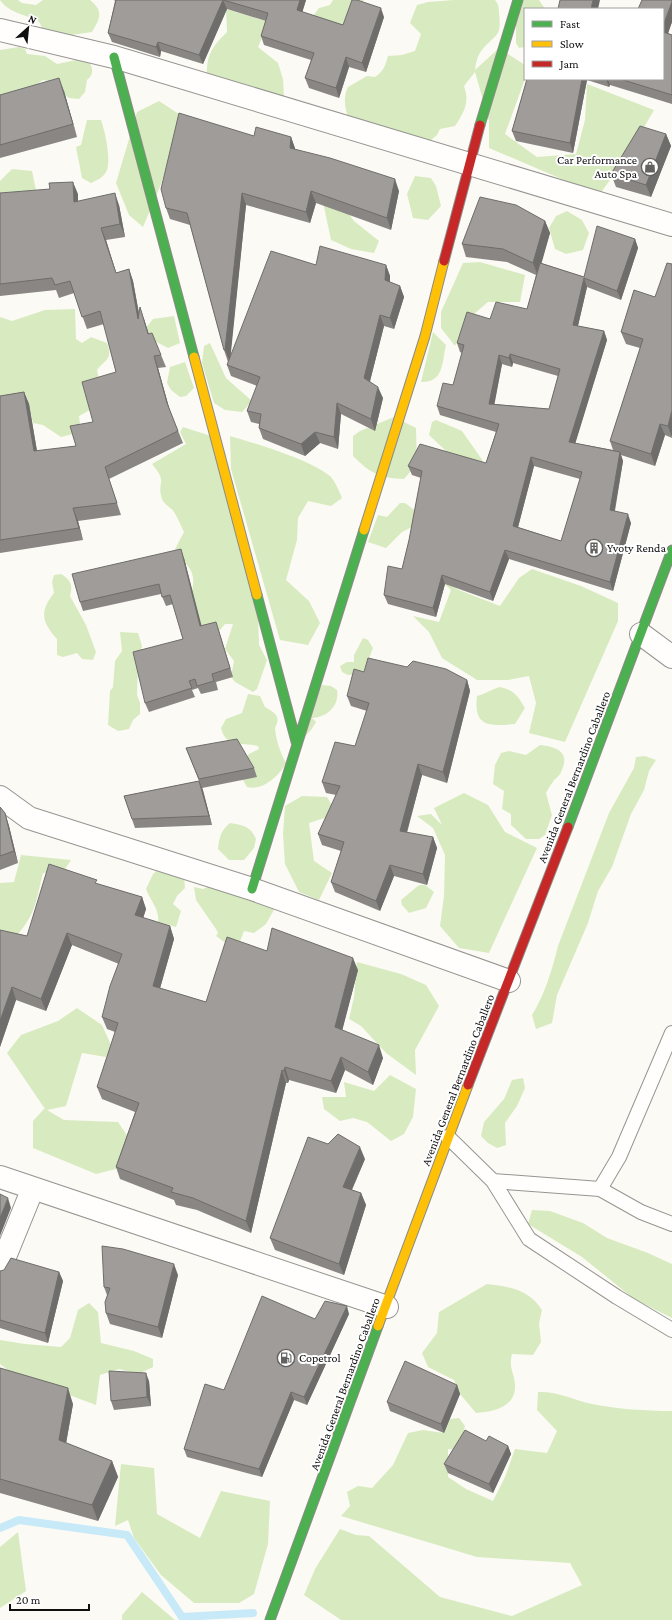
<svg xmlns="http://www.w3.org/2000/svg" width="672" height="1620" viewBox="0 0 672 1620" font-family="'Crimson Pro',serif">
<rect width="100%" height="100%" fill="#fcfaf4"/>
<path fill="#d8ebc0" d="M0,0H18L22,3L36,5L43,0H90C104,11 100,19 92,32L64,36L43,33C41,28 42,22 36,20C24,14 9,13 0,0Z
M333,0H364L352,18L338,28L307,24L319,8L330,5Z
M454,0H495C499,5 499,9 499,14C502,38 495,34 482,50C477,56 476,63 475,70L499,48L525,65V79L505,134L537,157L576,154L585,120L587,84L654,110L627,157L599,195L489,148V121L475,72L464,86C470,103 464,112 455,126L440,129L437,135L430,141L413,135L389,141L378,149C374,147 368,145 364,142C351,130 339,104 348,87L367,76L375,77C384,71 385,66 388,56L402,55L415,51L421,34L410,23L417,5L428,2Z
M516,0H539L545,9H525V47L519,48L516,43Z
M226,9L269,22L258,47L278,63L283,79L285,113L207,77C206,55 212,47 227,32Z
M19,47L25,49L27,54L45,56L57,64L86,58C92,65 96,73 87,80L85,92L79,99L69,98L61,92L60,83L43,80L15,100L0,95V50Z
M159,101L182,116L161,184L143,227L129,215L116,183L137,112Z
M87,120H101C105,131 112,162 106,172C103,178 97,180 91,183L82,178L76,147L81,145Z
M352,165L344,207L354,221L379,241L374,253L351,249L331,240L323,202V172Z
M12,169L32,171L37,195L0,226V181Z
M415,176L431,178L436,186L441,206L428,220L413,218L407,194Z
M567,211L582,220L589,233L583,250L566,254L555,249L549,228L556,216Z
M480,262L525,275L520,302H488L467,320L455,346L441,328V312L463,263Z
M75,309L76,339L82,343L91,337L107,343C113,360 106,359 97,370L100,384L99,405L79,416L80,424L77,433L61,437L43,425L33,423L27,398L17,400L0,399V317L12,321L45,310Z
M174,316L180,343L168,348L149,338L145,329L153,319Z
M433,332L446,345C442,362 444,383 421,382Z
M210,343L226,378L252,401L242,412L225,410L214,403L202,363L204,346Z
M185,362L194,388L186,396L180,397L171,390L167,383L170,367Z
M394,417L416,428L417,464L404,479C379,478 370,473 353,456V436L360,431Z
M436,420L462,431L483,461L459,460L447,452L429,435L432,422Z
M183,427L211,436L258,617L259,645L267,660L257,689L253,692L235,682L231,677L234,661L225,649L233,624H225L219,631H197C195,620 191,608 191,597C191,593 193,589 193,585C195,571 186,561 174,556L175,549L184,532C181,526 178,518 174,512C171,507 164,505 162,499C156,481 169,484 152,464L186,444L180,432Z
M230,436C257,444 309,459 330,476C335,481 339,491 342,498L331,506L308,501L298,518L297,540L286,580L309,601L320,623L308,645L280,640L231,469Z
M400,503H405L417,512L412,527L402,532L386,548L368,542L378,515L387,517Z
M532,569L581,586L618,603V621L565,742L529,733L536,703L529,676L508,680H477L442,658L429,632L413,616L439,622L451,590L439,579L459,590L500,606L519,578Z
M61,574C71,580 73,585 70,596L86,625L96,652L93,660L82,659L77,653L63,657L57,655V639C42,622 39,612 54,593L52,582L54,575Z
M120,632L138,633L142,646L138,664L137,695L140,703V714L133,720L129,729L118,731L108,725L110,691L113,687L115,661L122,651Z
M363,638L368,640L373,648L363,674L348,675L342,672L340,666L347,662H354V655Z
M322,685L331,686L337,690C340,705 327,718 312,718L316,722L311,730L297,745Z
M500,687C514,690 518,696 525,708L515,724C491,726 473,728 477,696C486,694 491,689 500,687Z
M248,694L260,696L265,707C271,711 280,714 277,723C277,724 275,727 275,728C276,740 280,752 286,763C279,776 263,791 247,787L242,778L246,758L249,754L259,749L258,746C243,742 226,749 221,728L226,719L242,713Z
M540,745C557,747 571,752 561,772C560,776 555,778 553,782C550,785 548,789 546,793L552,815L545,835L539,839H526L511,825V814L502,809L504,791L493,784L495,765L501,753L509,751L526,755Z
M645,756L656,760L649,771L644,790L631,814L612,867L598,891L588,923L557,995L552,1023L536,1029L532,1015C545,994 552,970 558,946L609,813L634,768L636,757Z
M464,793L488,805L505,832L537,848L489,953L459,948L440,926L444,896L445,855L433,828L417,816L431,814L442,825L434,808Z
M302,796L327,797L337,814L309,823L314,861L332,873L319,900L299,892L285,864L283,834L285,806Z
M230,823C244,825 251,827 256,839L254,848L244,860H229L218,849C219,838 221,830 230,823Z
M21,855L71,860L63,872L43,873C36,899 37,912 18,934L0,936V883L14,882Z
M159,869L184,877L185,888L177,896L173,904L181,911L176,927L158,922C160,910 150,900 146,889L153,874Z
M419,885H425L434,892L426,908L409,913L402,905L401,900Z
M210,886L248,900L254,899L275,908L266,924L254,933L244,931L239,944L231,947L216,936L218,933L216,929L196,900L194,887L203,889Z
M357,962L401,974L426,985L439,1006L415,1050L416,1075L386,1053L361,1026L349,1019L354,997Z
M77,1008L102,1025L111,1045L106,1057L82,1053L66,1106L47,1110L64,1120L118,1122L135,1147L116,1169L96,1174L33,1148V1121L44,1109H45L7,1053L21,1035L58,1021Z
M390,1075L416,1089L413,1117L404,1134L391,1141L367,1122L353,1118L340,1121L324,1109L322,1097H346L344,1082L374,1091Z
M523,1078L525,1088L517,1106L505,1123L506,1145L497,1148L488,1143L481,1136L484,1122L504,1099L512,1080Z
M532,1210L550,1211L583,1223L607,1238L648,1253L672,1264V1318L634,1299L582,1257L528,1224Z
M487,1284C511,1287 528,1289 542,1310L539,1324L541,1342L533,1355L512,1354C508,1369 516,1376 515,1388C514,1408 492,1412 476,1413L460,1394L454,1380L428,1367L422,1353L437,1333L439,1312Z
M89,1303L98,1312L101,1343L134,1351L153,1359V1367L138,1374L119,1369L100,1375L96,1405L13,1374L0,1364V1340L25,1344L61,1347L70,1338L78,1310Z
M538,1392C557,1391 573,1400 592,1404C618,1409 645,1411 672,1411V1620H341L304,1595L315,1569L340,1529L356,1535L369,1536L440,1597L512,1616L582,1585L570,1563L477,1557L341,1516L350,1506L347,1492L358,1486L372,1488L393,1465L408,1433L423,1430L444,1433L450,1419L459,1418L465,1426L459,1450L448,1449V1477L466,1489L493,1501L505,1477L515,1449L547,1453L557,1431L537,1410Z
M121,1464L154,1468L157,1514L200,1538L221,1491L270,1501L268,1544L254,1594L239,1603H194L161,1575L134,1538L128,1520L115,1526Z
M18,1532L26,1591L0,1608V1547Z
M142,1592L175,1620H122V1615Z"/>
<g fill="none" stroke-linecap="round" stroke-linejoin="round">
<path stroke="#c8eaf8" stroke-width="8" d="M0,1528L19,1520L127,1535L182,1617L253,1613"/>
<defs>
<path id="lane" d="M448,1137L493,1181L529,1239L617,1297L672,1330
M493,1181L600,1189L619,1157L672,1033
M600,1189L641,1212L672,1224"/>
<path id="street" d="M0,30L114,57L672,225
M641,634L672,657
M0,797L29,818L252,889L509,981
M0,1177L387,1307
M0,1269L33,1188"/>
<path id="fast" d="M114,57L194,357
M480,125L518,0
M257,595L297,745
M568,827L672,550
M252,889L364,530
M270,1620L378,1326"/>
<path id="slow" d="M194,357L257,595
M364,530L425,336L444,261
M378,1326L468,1085"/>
<path id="jam" d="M444,261L480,125
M468,1085L568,827"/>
</defs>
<use href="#lane" stroke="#969592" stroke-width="16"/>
<use href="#street" stroke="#969592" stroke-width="24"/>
<use href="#fast" stroke="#8c8b89" stroke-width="11"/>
<use href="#slow" stroke="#8c8b89" stroke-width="11"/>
<use href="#jam" stroke="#8c8b89" stroke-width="11"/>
<use href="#lane" stroke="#fffefd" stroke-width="14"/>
<use href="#street" stroke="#fffefd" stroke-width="22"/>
<use href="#fast" stroke="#4caf50" stroke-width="9"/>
<use href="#slow" stroke="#ffc107" stroke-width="9"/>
<use href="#jam" stroke="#c62828" stroke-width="9"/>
</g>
<path fill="#898684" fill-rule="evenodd" d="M114,0H306L302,12L343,25L384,17L366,72L349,67L339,98L309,88L305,78L311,60L264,45L261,36L266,21L227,9L203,64L161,51L160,57L112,42L108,33L115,1Z
M672,0V22L668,33L672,35V104L610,85L609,87L587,80L573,153L516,141L512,131L527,79H663V9Z
M64,91L77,137L0,158V95Z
M666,134L671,146L651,197L616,187L611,174Z
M254,136L291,137L295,149L399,191L391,230L316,203L310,223L246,205L230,356L316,265H386L390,276V282L400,286L404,297L394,329L384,326L370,381L383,398L375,431L341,414L338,449L320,443L305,456L263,439L259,428V424L251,422L247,411L257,386L231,376L227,365L228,362L224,350L190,225L170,219L166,208Z
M0,193L78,194V201L119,205L125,237L106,240L116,273L129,269L133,281L139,313L144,319L149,334L161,355L166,367L158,368L170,411L183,443L109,479L121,515L78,521L83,540L0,553V396L24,392L29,404L37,451L76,446L93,422L116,372L104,324L87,329L74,293L59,298L56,290L0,296Z
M545,221L550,233L541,263L584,277L635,239L638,248L621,300L587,287L578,326L604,331L607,340L575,443L613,450L610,441L640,348L626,344L621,332L634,290L672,438L665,435L655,466L621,455L623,461L615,511L631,523L613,591L509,559L493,601L445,584L436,617L388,604L384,595L402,569L409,540L421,478L412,475L408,466L486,463L496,432L440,415L437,406L453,385L462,353L460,352L457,343L490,319L527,309L536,275L507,262L466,257L462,244ZM513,363L558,376L549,409L494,404L502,364L512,367ZM534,466L580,479L561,541L518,527Z
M184,558L201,626L216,622L233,677L216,682L218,690L201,694L198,688L192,690L195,697L149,712L145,703L183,639L173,604L166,606L161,594L83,611L80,602Z
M407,667L467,680L470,691L447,783L422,775L407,833L433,837L437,848L427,885L394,876L380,911L335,892L331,882L341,851L322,845L318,834L336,795L326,793L322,782L355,746L367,711L351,706L347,696L364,672Z
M186,748L254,768L257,777L202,788L201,784L212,825L135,828L124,796L199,781Z
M0,807L5,813L9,826L18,863L0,870Z
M98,884L142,897L146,909L143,918L170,926L174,939L160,988L206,1002L267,951L358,970L342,1030L383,1058L373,1085L345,1070L336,1093L289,1080L288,1083H286L251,1233L197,1210L176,1205L174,1200L120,1179L116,1167L135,1112L102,1099L97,1087L115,1032L107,1029L102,1017L119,964L72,945L46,1011L16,1000L0,1047V930L27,936Z
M365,1159L352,1190L361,1193L366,1205L344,1275L275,1250L270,1238Z
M0,1271L59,1272L63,1281L48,1343L0,1328Z
M178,1275L162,1338L110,1324L106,1313L107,1295L104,1287Z
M349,1314L307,1405L294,1400L262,1477L187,1457L184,1449L224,1390L315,1319Z
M0,1368L73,1404L66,1443L112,1461L118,1477L98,1521L0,1493Z
M149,1381L151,1406L114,1410L111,1401Z
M457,1385L460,1394L444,1433L390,1411L387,1402Z
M486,1441L508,1446L511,1454L493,1493L448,1473L444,1464Z"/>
<path fill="#6f6d6b" d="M223,0L227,9L203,64L199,55Z
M300,0H306L300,20L297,10Z
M593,0H600L598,9H591Z
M672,2V22L665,42L663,38V26Z
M381,8L384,17L366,72L362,63Z
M158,42L161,51L160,57L156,47Z
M346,57L349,67L339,98L336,88Z
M59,78L64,91L77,137L73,124Z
M582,79H586L587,80L573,153L570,143Z
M606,79H608L610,85L609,87Z
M666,134L671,146L651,197L646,185Z
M291,137L295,148L294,159L290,148Z
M395,179L399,191L391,230L387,218Z
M73,182L78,194V214L74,202Z
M311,191L316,203L310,223L306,212Z
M115,193L119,205L125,237L120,224Z
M242,193L246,205L230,362L225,350Z
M545,221L550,233L538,276L533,263Z
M101,228L106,240L120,285Z
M635,239L638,248L621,300L617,291Z
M386,265L390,276V291L385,280Z
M129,269L133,281L142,331L138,319Z
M584,278L587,287L576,334L573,325Z
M400,286L404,297L394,329L390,318Z
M140,307L144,319L152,346L148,334Z
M380,315L384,326L368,389L364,378Z
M604,331L607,340L573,451L569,442Z
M510,354L513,363L512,367L509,358Z
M499,355L502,364L493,412L489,404Z
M154,356L158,368L171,415L167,403Z
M378,387L383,398L375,431L371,419Z
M24,392L29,404L39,463L34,451Z
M337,403L341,414L338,449L334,437Z
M672,410V438L668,426Z
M660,424L665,435L655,466L651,454Z
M315,432L320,443L305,456L301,444Z
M620,452L623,461L613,519L610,510Z
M531,457L534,466L516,535L513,526Z
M73,508L78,521L83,540L79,528Z
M628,514L631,523L613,591L610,582Z
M181,549L184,558L204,635L200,626Z
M505,550L509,559L493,601L490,592Z
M442,575L445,584L436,617L433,608Z
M216,622L219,631L233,677L230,668Z
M467,680L470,691L447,783L443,772Z
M418,764L422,775L404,842L400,831Z
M199,781L203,790L212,825L209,816Z
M5,813L9,826L18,863L14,851Z
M433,837L437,848L427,885L423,874Z
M390,865L394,876L380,911L376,901Z
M142,897L146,909L140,928L135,915Z
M170,926L174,939L157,999L153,986Z
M67,933L72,945L46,1011L41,999Z
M353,958L358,970L340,1039L335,1027Z
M12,987L16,1000L0,1047V1021Z
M379,1045L383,1058L373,1085L368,1072Z
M341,1057L345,1070L336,1093L331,1081Z
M285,1067L289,1080L288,1083L284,1071Z
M282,1070L286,1083L251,1233L246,1221Z
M360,1147L365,1159L348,1198L343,1187Z
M361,1193L366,1205L344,1275L339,1264Z
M8,1198L11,1208L0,1236V1218Z
M174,1264L178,1275L162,1338L158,1327Z
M59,1272L63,1281L48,1343L45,1333Z
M347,1306L349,1314L307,1405L304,1397Z
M146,1373L149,1381L151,1406L147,1397Z
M457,1385L460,1394L444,1433L441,1424Z
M68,1388L73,1404L64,1455L59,1440Z
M291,1392L294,1400L262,1477L259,1469Z
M508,1446L511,1454L493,1493L489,1484Z
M112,1461L118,1477L98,1521L92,1505Z"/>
<path fill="#9f9c99" stroke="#6f6d6b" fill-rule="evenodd" d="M116,0H300L297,10L343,25L352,0H357L381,8L362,63L346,57L336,88L305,78L314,53L261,36L268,13L223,0L199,55L158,42L156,47L108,33Z
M560,0H593L591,9H558Z
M642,0H672V2L663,26V9H638Z
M663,32L672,35V95L620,79H663Z
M59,78L73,124L0,145V95Z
M527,79H582L570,143L512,131Z
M179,113L254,136L256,127L291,137L290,148L330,158L395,179L387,218L311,191L306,212L242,193L225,350H224L187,213L166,208L161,189Z
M640,126L666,134L646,185L611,174Z
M73,182L74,202L115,193L120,224L101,228L116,273L129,269L138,319L140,307L148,334L152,333L161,355L154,356L167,403L178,431L105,467L117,503L73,508L79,528L0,540V396L24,392L34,451L76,446L70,426L93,422L82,382L116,372L100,311L82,317L70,281L55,285L52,278L0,284V193L50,189L49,183Z
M480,197L516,205L545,221L533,263L503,249L462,244Z
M597,226L635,239L617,291L584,278L573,325L604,331L569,442L620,452L610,510L628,514L610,582L505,550L490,592L442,575L433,608L384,595L388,566L402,569L409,540L422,471L408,466L420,444L486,463L499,424L437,406L443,383L453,385L464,345L457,343L467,312L490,319L496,302L527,309L540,263L584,277ZM510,354L560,369L549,409L489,404L499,355L509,358ZM531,457L582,472L561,541L513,526Z
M320,246L386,265L385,280L400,286L390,318L380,315L364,378L378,387L371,419L337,403L334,437L315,432L301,444L259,428L261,414L247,411L260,377L227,365L271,251L316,265Z
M667,263L672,264V410L668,426L660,424L651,454L610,441L643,339L621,332L634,290L655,297Z
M181,549L200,626L216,622L230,668L212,674L214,681L197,686L195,679L189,681L192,688L145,703L133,652L183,639L170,595L162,597L159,584L80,602L72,574Z
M368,658L407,667L413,661L446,669L467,680L443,772L418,764L400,831L433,837L423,874L390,865L376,901L331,882L344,842L318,834L340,786L322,782L335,742L355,746L369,703L347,696L354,669L364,672Z
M237,739L254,768L199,779L186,748Z
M199,781L209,816L132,819L124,796Z
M0,807L5,813L14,851L0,856Z
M49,864L97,880L95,883L142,897L135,915L170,926L153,986L206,1002L227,937L267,951L272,928L353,958L335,1027L379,1045L368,1072L341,1057L331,1081L285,1067L284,1071L282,1070L246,1221L193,1198L171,1192L173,1188L116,1167L139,1103L97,1087L118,1023L102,1017L110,986L122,954L67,933L41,999L12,987L0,1021V930L27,936Z
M338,1134L360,1147L343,1187L361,1193L339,1264L270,1238L308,1137L328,1144Z
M0,1194L8,1198L0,1218Z
M102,1246L123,1249L174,1264L158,1327L106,1313L105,1302L110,1288L104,1287Z
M11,1258L59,1272L45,1333L0,1320V1271L4,1270Z
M262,1296L315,1319L325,1301L347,1306L304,1397L291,1392L259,1469L184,1449L205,1384L224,1390Z
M405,1361L457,1385L441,1424L387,1402Z
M0,1368L68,1388L59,1440L112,1461L92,1505L0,1479Z
M109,1371L146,1373L147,1397L111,1401Z
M465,1430L486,1441L489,1436L508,1446L489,1484L444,1464Z"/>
<defs>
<symbol id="shop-ring" viewBox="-11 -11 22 22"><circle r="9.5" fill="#fff" stroke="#62615f" stroke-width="1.5"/><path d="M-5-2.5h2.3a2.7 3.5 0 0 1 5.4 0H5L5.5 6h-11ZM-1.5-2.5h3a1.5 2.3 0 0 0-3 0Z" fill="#62615f"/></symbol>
<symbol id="building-ring" viewBox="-11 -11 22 22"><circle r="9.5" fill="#fff" stroke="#62615f" stroke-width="1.5"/><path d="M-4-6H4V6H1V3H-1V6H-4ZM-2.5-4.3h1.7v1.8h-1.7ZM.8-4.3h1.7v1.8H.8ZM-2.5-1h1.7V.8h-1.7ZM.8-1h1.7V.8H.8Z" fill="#62615f"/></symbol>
<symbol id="fuel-ring" viewBox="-11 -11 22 22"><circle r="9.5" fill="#fff" stroke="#62615f" stroke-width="1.5"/><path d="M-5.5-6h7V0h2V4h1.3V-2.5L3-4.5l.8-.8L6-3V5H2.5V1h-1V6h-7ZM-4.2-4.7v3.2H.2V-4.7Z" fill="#62615f"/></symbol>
</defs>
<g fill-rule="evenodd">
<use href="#shop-ring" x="640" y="157" width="20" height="20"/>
<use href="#building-ring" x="584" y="538" width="20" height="20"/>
<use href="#fuel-ring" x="276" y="1348" width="20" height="20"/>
</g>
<g text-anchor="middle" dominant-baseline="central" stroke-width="4" stroke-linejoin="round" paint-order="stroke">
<g font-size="12" fill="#0f0f0f" stroke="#fff" text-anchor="start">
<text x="637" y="160" text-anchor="end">Car Performance<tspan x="637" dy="14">Auto Spa</tspan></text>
<text x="607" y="548">Yvoty Renda</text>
<text x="299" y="1358">Copetrol</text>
</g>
<g font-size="12" fill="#0f0f0f" stroke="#fff">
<text transform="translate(574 777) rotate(-69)">Avenida General Bernardino Caballero</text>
<text transform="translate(458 1080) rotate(-69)">Avenida General Bernardino Caballero</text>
<text transform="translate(345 1384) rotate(-70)">Avenida General Bernardino Caballero</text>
</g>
</g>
<rect x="524" y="8" width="140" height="72" fill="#ffffff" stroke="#9f9f9f"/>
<rect x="532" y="21" width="20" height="6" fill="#4caf50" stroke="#9f9f9f"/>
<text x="560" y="28" font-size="12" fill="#0f0f0f">Fast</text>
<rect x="532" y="41" width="20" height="6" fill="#ffc107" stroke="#9f9f9f"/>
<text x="560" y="48" font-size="12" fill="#0f0f0f">Slow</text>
<rect x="532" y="61" width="20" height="6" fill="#c62828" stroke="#9f9f9f"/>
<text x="560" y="68" font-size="12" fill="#0f0f0f">Jam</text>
<g transform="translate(28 28) rotate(27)" stroke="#ffffff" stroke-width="3" paint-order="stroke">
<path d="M0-3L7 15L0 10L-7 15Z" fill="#0f0f0f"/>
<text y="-6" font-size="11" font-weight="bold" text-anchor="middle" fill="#0f0f0f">N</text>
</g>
<path d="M10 1604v6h79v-6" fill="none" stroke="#0f0f0f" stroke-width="2"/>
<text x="16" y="1604" font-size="12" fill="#0f0f0f" stroke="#ffffff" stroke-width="3" paint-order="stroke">20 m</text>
</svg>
